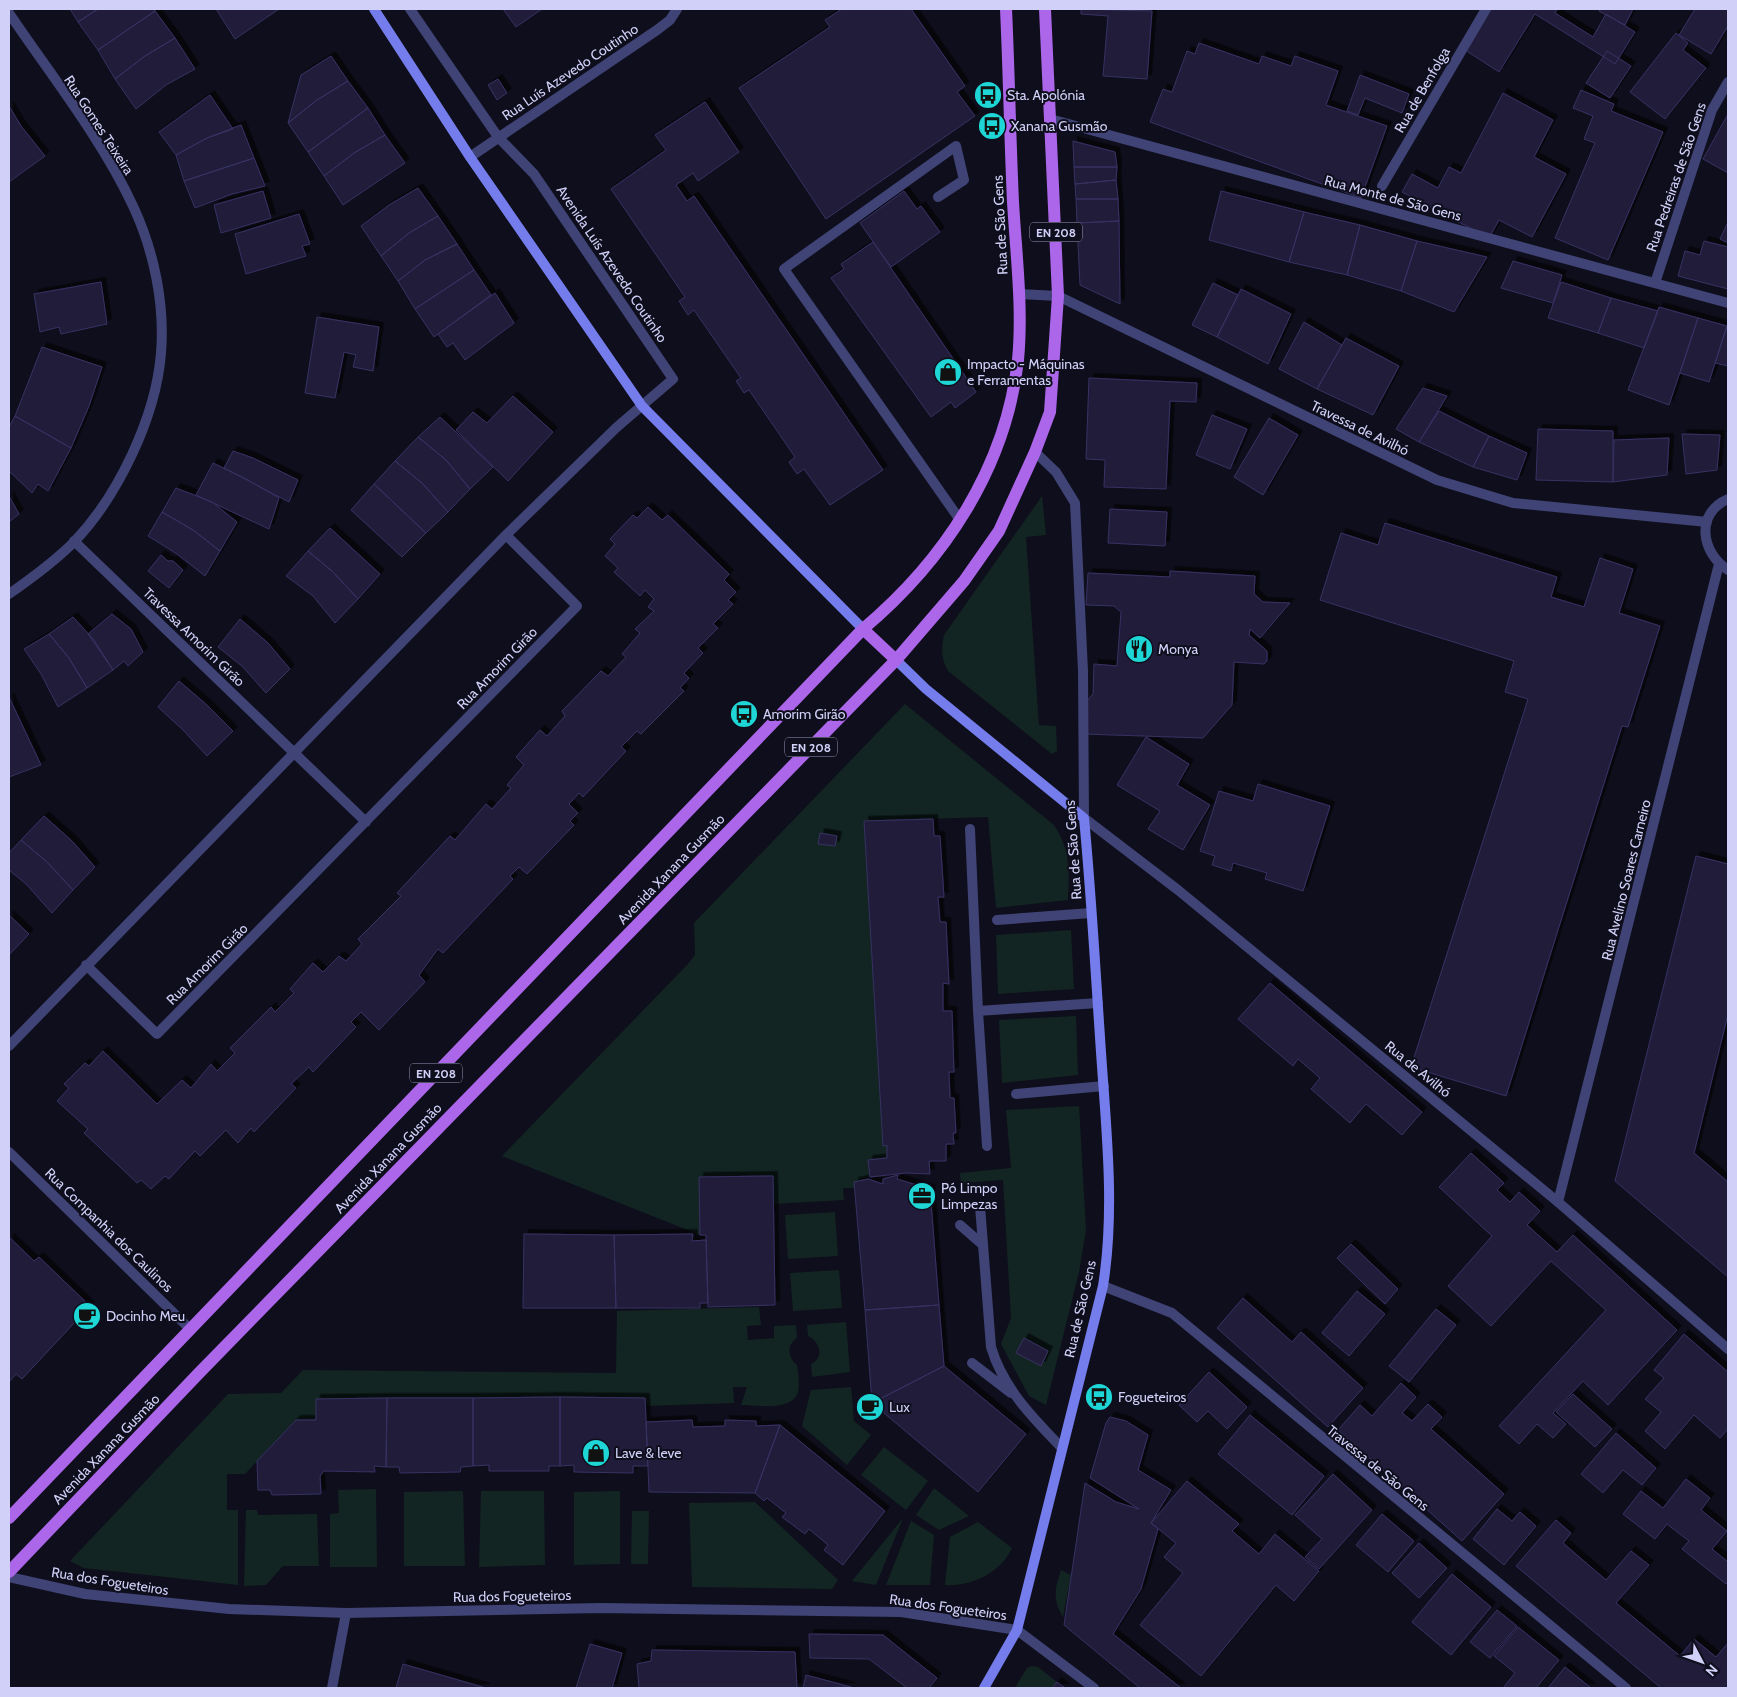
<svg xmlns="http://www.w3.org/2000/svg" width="1737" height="1697" viewBox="0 0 1737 1697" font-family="Cabin,sans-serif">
<defs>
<filter id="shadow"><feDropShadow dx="4.5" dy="-4.5" stdDeviation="0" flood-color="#0009"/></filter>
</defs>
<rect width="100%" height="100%" fill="#0f0e1c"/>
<path fill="#122522" d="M1042,496L1046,535L1026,537L1039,725L1056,726L1057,751L1052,754L948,671C941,658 941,648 944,635Z
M905,704L1054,825C1071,850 1069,871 1068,900L996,908L988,817L864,821L883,1145H887V1158L868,1160L870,1177L854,1182V1188H843L844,1200L774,1204L773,1176L700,1177V1235L502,1156L687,965L695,955L694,923Z
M1071,930L1074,989L998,994L996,935Z
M1076,1016L1078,1075L1002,1083L999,1020Z
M1079,1106L1086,1230L1079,1272L1046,1405L1029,1396L1001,1344L1011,1318L1003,1180L961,1183L960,1173L1011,1168L1006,1110Z
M835,1212L838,1256L788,1259L785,1215Z
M839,1270L842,1308L793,1311L790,1273Z
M759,1307L761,1325L747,1326L748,1340L774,1338V1326L796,1325L797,1338C786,1345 788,1358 797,1365C798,1373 800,1384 798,1392C792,1412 756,1405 741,1405L747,1387H733L734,1403L647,1406L645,1398L316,1399V1420H296L245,1474H227V1510H238V1585L84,1568L70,1561L228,1394L281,1393L303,1370L616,1373L617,1311Z
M846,1322L850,1372L812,1377L811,1364C825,1357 820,1342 808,1336L807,1325Z
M851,1387L854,1421L871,1435L847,1465L802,1426L811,1390Z
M884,1447L928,1481L906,1510L861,1475Z
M934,1488L969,1516L939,1530L916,1515Z
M376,1489L377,1567H330V1514L339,1513L338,1490Z
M463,1491L465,1566H404V1492Z
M481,1491H544L545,1565L479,1567Z
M620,1491V1564L574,1565V1492Z
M755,1502L838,1580L832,1589L692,1587L689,1503Z
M246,1510H257L258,1515L317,1514L319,1566H283L266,1585L244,1586Z
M632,1511H649L648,1564H631Z
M903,1518L876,1585L852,1581Z
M911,1521L934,1535L930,1585H886Z
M978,1522L1012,1548C1001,1573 970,1587 945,1585L950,1537Z
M1061,1570L1071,1575L1063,1617C1052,1599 1055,1589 1061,1570Z
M1032,1666L1038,1667L1057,1682L1052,1688H1015L1027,1668Z"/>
<path fill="#201d3a" stroke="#373263" filter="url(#shadow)" d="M70,9H98L78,22Z
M98,9H154L155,11L98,50L78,22Z
M216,9H279L235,39Z
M503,9H542L516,27Z
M842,9H911L965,86L957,92L975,116L826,219L739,88L830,27L825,20Z
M1081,9L1152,11L1147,79L1103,76L1108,16L1081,14Z
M1486,9H1557L1555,13L1593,37L1606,14L1635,32L1615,64L1535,14L1499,72L1462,48Z
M1600,9H1633L1625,25L1599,11Z
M1695,9H1728V26L1711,54L1679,35Z
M155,11L175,38L145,56L115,79L98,50Z
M1676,33L1688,43L1683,50L1706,68L1665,119L1630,92Z
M175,38L195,69L166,85L136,109L115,79L145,56Z
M1199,43L1259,64L1262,56L1291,66L1295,56L1338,71L1326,105L1387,126L1361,198L1150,122L1163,89L1172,92L1187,51L1195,54Z
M1607,51L1631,66L1610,98L1586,83Z
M331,56L348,81L317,100L288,123L301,75Z
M1360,75L1409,94L1402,113L1365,98L1358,115L1347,111Z
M498,79L507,93L497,100L488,85Z
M348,81L368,108L308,152L288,123L317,100Z
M1581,90L1614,104L1611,111L1663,132L1608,260L1555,238L1595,143L1584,139L1593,116L1573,108Z
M1503,93L1553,120L1534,157L1566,174L1532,237L1499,220L1489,238L1402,192L1412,174L1438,188L1449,167L1461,173Z
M210,95L233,129L207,138L176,155L159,132Z
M705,102L739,152L698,181L693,173L676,185L687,201L694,196L883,470L830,505L804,469L797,474L789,462L795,457L749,390L744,393L736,381L741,378L694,310L688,315L679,301L685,297L611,189L666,150L655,135Z
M9,106L21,126L45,156L9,182Z
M368,108L385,135L354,153L324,176L308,152Z
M1728,114V173L1703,159Z
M241,125L254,158L184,181L176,155L207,138Z
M385,135L405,163L343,205L324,176L354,153Z
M1073,141L1115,152L1117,167H1074Z
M254,158L265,186L232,194L195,208L184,181Z
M1074,167H1117L1116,180L1075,184Z
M1116,180L1118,199H1076L1075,184Z
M418,188L438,216L409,233L381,256L361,226L389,205Z
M263,191L271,218L221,233L214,205Z
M904,191L917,209L921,206L940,232L891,267L860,223Z
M1221,191L1304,212L1289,262L1209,240Z
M1076,199H1118L1119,221L1077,223Z
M1304,212L1360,225L1347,275L1289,262Z
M299,214L310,244L302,246L306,256L246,274L235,234Z
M438,216L457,244L425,260L398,281L381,256L409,233Z
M1119,221L1120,304L1080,285L1077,223Z
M1728,222V243L1720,239Z
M1360,225L1417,241L1401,291L1347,275Z
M1417,241L1487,257L1454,312L1401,291Z
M1704,241L1728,247V289L1678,276L1685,251L1700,255Z
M873,242L976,392L955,408L951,402L931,417L831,278L844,269L841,264Z
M457,244L474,270L415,309L398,281L425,260Z
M1513,261L1562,275L1553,303L1501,288Z
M474,270L491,295L434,337L415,309Z
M101,282L107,324L61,334L59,327L40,332L34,294Z
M1561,282L1611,298L1598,333L1548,318Z
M1213,283L1238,295L1217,337L1192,325Z
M1241,289L1291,314L1268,364L1217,337Z
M495,293L514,323L465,360L453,343L447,347L438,334Z
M1611,298L1658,311L1644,348L1598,333Z
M1659,307L1698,318L1669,405L1628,390Z
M317,317L379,327L373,371L353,367L356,355L344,352L335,398L305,393Z
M1698,318L1727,326L1709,382L1680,373Z
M1304,322L1342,345L1317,389L1279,369Z
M1727,326H1728V366L1715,363Z
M1346,338L1399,366L1373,415L1317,389Z
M42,347L102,367L89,406L71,448L15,416Z
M1089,378L1197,383L1196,402L1170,401L1166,489L1104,487L1105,460L1086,459Z
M1423,388L1447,396L1419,442L1396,429Z
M513,396L553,432L508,481L456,430L473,412L487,423Z
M1439,411L1489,436L1473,467L1419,442Z
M1212,415L1247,429L1230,469L1196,455Z
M15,416L71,448L48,491L38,484L32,493L9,471V427Z
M440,417L493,467L470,489L446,460L418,437Z
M1269,418L1298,435L1263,495L1234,477Z
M1538,429L1613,431V482L1536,480Z
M1682,434L1720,435L1717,470L1686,474Z
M1489,436L1527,453L1517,480L1473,467Z
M418,437L446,460L470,489L448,512L422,483L395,461Z
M1669,438L1667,475L1613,482L1614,440Z
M233,451L253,458L298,480L289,502L224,468Z
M395,461L422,483L448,512L426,533L374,484Z
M213,463L246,479L279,498L269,529L196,495Z
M374,484L426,533L402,557L351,510Z
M176,488L212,502L237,522L220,551L193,530L162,512Z
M9,496L19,514L9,522Z
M648,507L662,520L668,515L729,574L724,580L736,592L728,600L733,604L713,624L718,628L698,648L703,653L684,673L689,678L680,688L684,691L641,734L637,731L621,747L626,751L583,797L579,793L569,804L578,813L570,821L574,825L527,874L519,867L510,876L513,879L443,953L438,949L419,975L425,982L379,1030L361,1012L351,1022L356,1027L313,1072L309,1067L291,1084L296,1088L254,1132L251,1128L238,1143L226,1130L200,1156L195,1151L169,1179L165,1176L151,1189L141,1180L137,1183L84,1133L88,1129L57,1101L69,1088L64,1084L85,1063L89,1066L103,1051L157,1104L182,1080L191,1088L211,1064L217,1071L235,1053L230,1048L271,1007L275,1012L294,993L290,989L313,963L323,972L339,956L346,961L362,944L358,939L401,896L397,893L450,836L455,840L486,804L492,809L511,788L507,785L524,765L516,757L540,730L547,736L565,716L562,711L601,671L608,676L626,657L622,654L640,633L635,629L654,611L648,607L654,599L645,590L640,596L614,572L618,568L605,556L615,544L610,539L633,515L637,518Z
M1110,509L1167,512L1165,546L1108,543Z
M162,512L193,530L220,551L205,576L177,554L148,536Z
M1385,523L1557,577L1551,597L1584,607L1600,558L1633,569L1619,613L1660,626L1628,727L1622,726L1506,1096L1411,1067L1528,699L1505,692L1514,661L1320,600L1341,533L1378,545Z
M330,528L380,574L358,599L333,572L308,551Z
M308,551L333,572L358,599L335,623L313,596L286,576Z
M161,555L168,561H173L183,570L169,588L148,571Z
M1170,571L1255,576L1254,594L1263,602L1290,603L1260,638L1250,629L1249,635L1267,651V661L1264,664L1234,662L1232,705L1203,738L1082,734L1084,704L1093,694L1094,664L1117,666L1121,612L1114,606L1086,605L1088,573L1170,577Z
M112,614L131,629L143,652L128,666L124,661L113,670L88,634Z
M73,617L94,640L113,670L87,688L69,658L49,634Z
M240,619L268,643L290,669L266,693L243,667L218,647Z
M49,634L69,658L87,688L58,707L41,674L24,649Z
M179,681L207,705L233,731L207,756L183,730L158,707Z
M9,697L41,765L9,777Z
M1146,737L1189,764L1177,785L1210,805L1183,850L1148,829L1160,811L1117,785Z
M1258,784L1330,806L1303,891L1265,879L1267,873L1233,863L1231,871L1212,865L1215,856L1200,851L1219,791L1253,801Z
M44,816L72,841L95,867L73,890L47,862L21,840Z
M933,819L934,836H940L944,897H938L940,922H946L949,984L943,983V1011H952L954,1072H949L950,1098H954L956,1133H953L954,1144H946V1161H929L930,1174L906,1173L870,1177L868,1160L887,1158V1145L883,1146L864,821Z
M820,833L837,836L835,846L818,844Z
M21,840L47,862L73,890L52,913L26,884L9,870V853Z
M1696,856L1728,864V1014L1694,1153L1728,1182V1277L1615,1181Z
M9,915L29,934L9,955Z
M1270,983L1422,1112L1402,1135L1366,1104L1350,1123L1311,1089L1320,1078L1298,1059L1293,1066L1238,1019Z
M1471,1153L1504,1183L1497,1190L1510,1202L1519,1192L1540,1211L1527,1225L1557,1252L1573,1235L1677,1330L1608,1405L1583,1381L1553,1413L1566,1424L1553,1438L1537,1424L1519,1444L1499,1426L1606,1310L1551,1261L1491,1326L1448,1286L1492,1236L1439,1187Z
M898,1175L897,1179L930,1189L939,1305L865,1310L854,1182L868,1179L883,1184V1179Z
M773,1176L775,1305L708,1307L706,1235H700L699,1177Z
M913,1189H930L931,1204H913Z
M524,1234L614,1235L616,1308H523Z
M693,1234L692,1241L706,1240L708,1303H700V1308H616L614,1235Z
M9,1237L34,1261L39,1257L90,1306L22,1379L16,1374L9,1382Z
M1351,1244L1398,1289L1385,1304L1337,1258Z
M1357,1291L1385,1314L1349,1356L1322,1333Z
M1243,1298L1292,1342L1301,1332L1363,1388L1328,1427L1217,1328Z
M939,1305L944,1366L872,1403L865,1310Z
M1436,1309L1456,1325L1409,1382L1389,1366Z
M1684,1334L1728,1372V1429L1720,1438L1694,1415L1665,1449L1645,1431L1661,1412L1645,1399L1664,1378L1654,1370Z
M1024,1338L1048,1351L1041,1366L1016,1353Z
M944,1366L1026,1434L978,1492L872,1403Z
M1209,1372L1247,1407L1227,1429L1208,1411L1197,1422L1179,1405Z
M1401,1383L1416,1397L1402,1413L1412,1421L1428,1404L1442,1417L1431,1429L1504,1494L1462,1541L1338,1430L1360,1405L1372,1416Z
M1573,1394L1612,1429L1595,1447L1556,1412Z
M560,1397V1466H549V1471H489V1465L473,1466V1398Z
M560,1397L645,1398L648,1466H633V1473L574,1472V1465L560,1466Z
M387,1398L386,1467L374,1466L375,1472L324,1471L320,1476L321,1494L272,1495L270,1490H258L257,1461L296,1420H316V1399Z
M387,1398H473V1466L461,1467L460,1472L400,1473L399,1467H386Z
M1250,1415L1324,1476L1292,1515L1218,1454Z
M1110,1417L1126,1421L1148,1435L1138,1470L1171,1490L1151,1523L1158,1529L1141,1589L1113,1634L1181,1688H1140L1064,1625L1085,1483L1116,1502L1139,1509L1090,1478L1106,1423Z
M692,1420L693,1427L725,1426V1420L756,1421V1426L780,1425L755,1493L649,1492L646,1422Z
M780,1425L885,1511L843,1565L824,1550L828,1545L809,1529L805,1534L782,1517L786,1513L767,1498L764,1501L755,1493Z
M1616,1433L1656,1468L1642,1485L1623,1470L1603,1493L1581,1474Z
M1333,1474L1372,1510L1319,1569L1305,1557L1322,1539L1295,1515Z
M1686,1479L1710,1498L1701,1510L1727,1531L1712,1549L1728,1562V1581L1726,1584L1682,1549L1689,1541L1667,1524L1655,1539L1623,1514L1641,1491L1663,1508Z
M1187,1481L1239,1524L1232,1531L1259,1554L1275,1534L1319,1571L1294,1601L1276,1585L1201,1676L1140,1625L1183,1573L1164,1557L1176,1543L1151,1523Z
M1497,1509L1512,1521L1520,1512L1536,1526L1504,1565L1473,1539Z
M1382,1514L1414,1541L1388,1572L1356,1545Z
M1556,1520L1571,1533L1563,1543L1606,1580L1631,1551L1649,1565L1616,1603L1680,1656L1694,1639L1716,1657L1728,1643V1688H1661L1516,1566Z
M1419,1543L1447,1568L1419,1598L1392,1573Z
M1452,1574L1491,1607L1451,1655L1412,1622Z
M1497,1610L1517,1626L1490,1658L1470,1642Z
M1518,1627L1559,1660L1536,1688H1503L1515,1673L1494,1656Z
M809,1634L883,1635L937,1678L929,1688H907L869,1659L810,1658Z
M590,1644L622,1653L612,1688H576Z
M652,1650L795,1652L797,1688H639L637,1664L651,1661Z
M403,1664L486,1688H396Z
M1565,1667L1591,1688H1548Z
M806,1675L851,1687L803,1688Z
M1057,1682L1065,1688H1052Z"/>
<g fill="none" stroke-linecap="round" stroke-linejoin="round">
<path stroke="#3f4375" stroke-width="10" d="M938,197L964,180L956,146L784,269L960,520
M970,829L978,1011
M997,920L1091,913
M1016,1094L1104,1086
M987,1146L978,1011L1098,1003
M980,1206L991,1347C1003,1388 1033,1418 1062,1448
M960,1225L983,1245
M972,1363L1011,1393
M332,1688L346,1613"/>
<path stroke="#3f4375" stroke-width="10" d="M9,13C50,74 102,139 133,206C154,251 165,304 161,353C156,417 118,496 74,542C54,562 32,578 9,594
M1050,119L1728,303
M470,157L657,30L670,20L677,9
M1382,186L1486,9
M1655,283L1712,110L1728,82
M1019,294L1058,296L1437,480L1513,503L1707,522
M1728,499C1695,513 1701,553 1728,570
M74,541L366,822
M86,965L157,1034L577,606L506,535
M9,1046L506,535L617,427L673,379L534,174L498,137L410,9
M9,1152L190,1329
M1558,1202L1719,564
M1103,1286L1172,1313L1626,1688
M9,1577L85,1594L229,1609L346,1613L601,1608L901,1612L1017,1630L1094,1688"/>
<path stroke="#3f4375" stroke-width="10" d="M1035,452L1056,472L1075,503L1083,671L1084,818L1178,890L1558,1202L1728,1349"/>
<path stroke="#747deb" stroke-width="10" d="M374,9L470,157L642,406L863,629
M896,660L926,689L1084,818C1091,891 1095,964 1100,1037C1105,1119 1116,1205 1103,1286L1017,1630L984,1688"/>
<path stroke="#ab66e9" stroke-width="12" d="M863,629L896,660
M9,1518L863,629C944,561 1006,468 1018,360C1023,308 1016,254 1013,202C1010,137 1009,73 1006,9
M9,1572L200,1372L896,660L964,581L999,531L1035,452L1050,412L1058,296L1045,9"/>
</g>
<defs>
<symbol id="bus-disc" viewBox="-11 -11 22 22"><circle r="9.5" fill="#1ed6d6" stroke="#0f0e1c"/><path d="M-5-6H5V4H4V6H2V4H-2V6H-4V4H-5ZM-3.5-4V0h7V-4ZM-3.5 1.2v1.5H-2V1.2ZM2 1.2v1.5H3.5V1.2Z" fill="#111"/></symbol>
<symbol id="shop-disc" viewBox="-11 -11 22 22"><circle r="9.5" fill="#1ed6d6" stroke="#0f0e1c"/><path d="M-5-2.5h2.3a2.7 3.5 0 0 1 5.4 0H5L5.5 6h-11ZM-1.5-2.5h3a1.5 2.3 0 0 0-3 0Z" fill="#111"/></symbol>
<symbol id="restaurant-disc" viewBox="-11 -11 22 22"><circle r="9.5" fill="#1ed6d6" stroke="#0f0e1c"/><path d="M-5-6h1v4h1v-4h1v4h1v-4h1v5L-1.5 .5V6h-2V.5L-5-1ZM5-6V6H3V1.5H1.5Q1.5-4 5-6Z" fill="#111"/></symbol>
<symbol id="office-disc" viewBox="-11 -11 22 22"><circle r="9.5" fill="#1ed6d6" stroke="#0f0e1c"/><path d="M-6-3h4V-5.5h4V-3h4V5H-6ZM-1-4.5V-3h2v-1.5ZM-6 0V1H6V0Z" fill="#111"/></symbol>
<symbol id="cafe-disc" viewBox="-11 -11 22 22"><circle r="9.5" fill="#1ed6d6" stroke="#0f0e1c"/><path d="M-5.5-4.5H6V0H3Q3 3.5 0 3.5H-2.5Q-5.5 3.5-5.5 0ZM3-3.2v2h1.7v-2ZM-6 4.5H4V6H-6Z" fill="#111"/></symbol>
</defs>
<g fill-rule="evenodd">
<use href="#bus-disc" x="972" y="79" width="32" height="32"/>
<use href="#bus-disc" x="976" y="110" width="32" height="32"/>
<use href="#shop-disc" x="932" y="356" width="32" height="32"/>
<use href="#restaurant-disc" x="1123" y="633" width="32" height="32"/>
<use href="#bus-disc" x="728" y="698" width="32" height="32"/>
<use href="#office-disc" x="906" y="1180" width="32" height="32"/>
<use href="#cafe-disc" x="71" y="1300" width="32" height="32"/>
<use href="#bus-disc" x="1083" y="1381" width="32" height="32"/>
<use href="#cafe-disc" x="854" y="1391" width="32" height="32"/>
<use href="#shop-disc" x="580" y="1437" width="32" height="32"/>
</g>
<g text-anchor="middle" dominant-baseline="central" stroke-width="4" stroke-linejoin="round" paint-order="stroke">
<g fill="#0f0e1c" stroke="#9696b6" stroke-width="1">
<rect x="1030" y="222.5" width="52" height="19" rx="4"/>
<rect x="785" y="737.5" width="52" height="19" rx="4"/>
<rect x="410" y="1063.5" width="52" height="19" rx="4"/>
</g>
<g font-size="12" font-weight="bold" fill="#d0d0f8">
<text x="1056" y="232">EN 208</text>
<text x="811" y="747">EN 208</text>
<text x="436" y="1073">EN 208</text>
</g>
<g font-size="14" fill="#d0d0f8" stroke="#0f0e1c">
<text transform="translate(570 72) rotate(-34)">Rua Luís Azevedo Coutinho</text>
<text transform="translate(1422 90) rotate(-60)">Rua de Benfolga</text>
<text transform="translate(99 125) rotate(57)">Rua Gomes Teixeira</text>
<text transform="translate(1676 177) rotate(-71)">Rua Pedreiras de São Gens</text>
<text transform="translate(1393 198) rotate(15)">Rua Monte de São Gens</text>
<text transform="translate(1000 225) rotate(-93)">Rua de São Gens</text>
<text transform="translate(612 264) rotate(56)">Avenida Luís Azevedo Coutinho</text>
<text transform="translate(1360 428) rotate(26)">Travessa de Avilhó</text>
<text transform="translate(194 637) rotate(44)">Travessa Amorim Girão</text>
<text transform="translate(497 668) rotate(-46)">Rua Amorim Girão</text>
<text transform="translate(1073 850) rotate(-94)">Rua de São Gens</text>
<text transform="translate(671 869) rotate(-46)">Avenida Xanana Gusmão</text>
<text transform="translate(1626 880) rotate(-76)">Rua Avelino Soares Carneiro</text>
<text transform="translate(207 964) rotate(-45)">Rua Amorim Girão</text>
<text transform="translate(1418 1069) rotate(39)">Rua de Avilhó</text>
<text transform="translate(388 1158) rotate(-46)">Avenida Xanana Gusmão</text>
<text transform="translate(109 1230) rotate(44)">Rua Companhia dos Caulinos</text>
<text transform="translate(1080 1309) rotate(-77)">Rua de São Gens</text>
<text transform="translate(106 1449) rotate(-46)">Avenida Xanana Gusmão</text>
<text transform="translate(1378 1468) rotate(39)">Travessa de São Gens</text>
<text transform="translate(110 1581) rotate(9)">Rua dos Fogueteiros</text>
<text transform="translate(512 1596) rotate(-1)">Rua dos Fogueteiros</text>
<text transform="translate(948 1607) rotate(8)">Rua dos Fogueteiros</text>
</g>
<g font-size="14" fill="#d0d0f8" stroke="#0f0e1c" text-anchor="start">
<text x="1007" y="95">Sta. Apolónia</text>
<text x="1011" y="126">Xanana Gusmão</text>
<text x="967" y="364">Impacto - Máquinas<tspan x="967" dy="16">e Ferramentas</tspan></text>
<text x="1158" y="649">Monya</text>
<text x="763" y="714">Amorim Girão</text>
<text x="941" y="1188">Pó Limpo<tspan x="941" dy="16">Limpezas</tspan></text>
<text x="106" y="1316">Docinho Meu</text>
<text x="1118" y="1397">Fogueteiros</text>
<text x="889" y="1407">Lux</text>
<text x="615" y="1453">Lave &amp; leve</text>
</g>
</g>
<rect width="1737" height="1697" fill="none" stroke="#d0d0f8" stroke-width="20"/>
<g transform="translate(1702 1662) rotate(131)" stroke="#0f0e1c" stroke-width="4" paint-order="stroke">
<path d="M0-4L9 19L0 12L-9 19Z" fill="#d0d0f8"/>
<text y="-8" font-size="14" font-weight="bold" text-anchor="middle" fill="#d0d0f8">N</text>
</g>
</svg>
